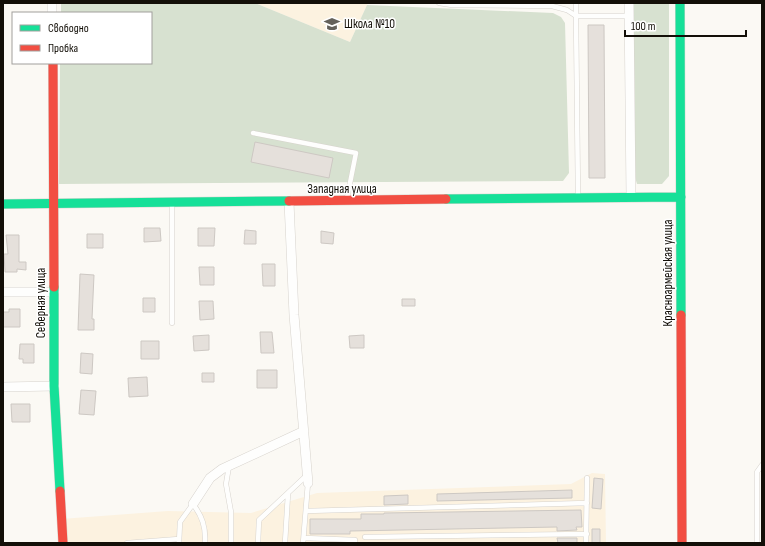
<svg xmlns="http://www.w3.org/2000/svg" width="765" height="546" viewBox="0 0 765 546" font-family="'Sofia Sans Condensed',sans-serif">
<rect width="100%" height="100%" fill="#fbf9f4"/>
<path fill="#fcf2e0" d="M255,3H368L350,42Z
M592,473L605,474L606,543H62L61,519L168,511L251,513L317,493L571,484Z"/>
<path fill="#d7e1d0" d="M61,3H255L350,42L367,5L553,13L561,17L565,23L569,173L563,181L59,184L60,63H151V13H61Z
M633,3H669V176L662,184H637L634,174Z"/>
<path fill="#e5e0db" stroke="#cdc8c3" d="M588,25H604L605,178H589Z
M255,142L333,158L329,178L251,162Z
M144,228H160L161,241L144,242Z
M198,228H215L214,246H198Z
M245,230L256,231V244H244Z
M321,231L334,233L333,244L321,243Z
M87,234H103V248H87Z
M6,235H19V262H26V270L17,269V272H5L4,254H8Z
M262,264H275V286H263Z
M199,267H214V285H200Z
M80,274L94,275L92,319H94V330H78Z
M143,298H155V312H143Z
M402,299H415V306H402Z
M199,301H213L214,319L200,320Z
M9,309H20V327H3V312H9Z
M260,332H272L274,353H261Z
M209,335V350L194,351L193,336Z
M364,335V348H350L349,336Z
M141,341H159V359H141Z
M20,344H34V363H23V359H19Z
M81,353L93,354L92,374L80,373Z
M257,370H277V388H257Z
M202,373H214V382H202Z
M147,377L148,396L129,397L128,378Z
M81,390L96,391L94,415L79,414Z
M11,404H30V422H12Z
M594,478L603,479L601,509L592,508Z
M572,490V498L437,501V494Z
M408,495V504L384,505V496Z
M581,510L582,527H576L577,530L557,531V527L350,531V534H310V519H361V514H384V513Z
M592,529H600V543H592Z
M557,538H577V543H558Z"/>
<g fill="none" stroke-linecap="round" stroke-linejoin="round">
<defs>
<path id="lane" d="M439,3L452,5L552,6L567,10L576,16L578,197
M576,3V16H629
M253,133L356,153L347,198
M172,203V323
M229,466L226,484L231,512V543
M306,511L587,503
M365,537L587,534
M304,538L355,540V543
M127,543L179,539
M179,543L180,522L193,504C202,516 206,527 205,543
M258,543L259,520L306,476
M285,543L288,494
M303,543L308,483
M586,543L587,478
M757,543V472L762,465"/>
<path id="street" d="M52,3V13
M629,3L631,197
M289,202L294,315L308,483
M3,292H54
M3,387L54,386
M193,504L210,478L222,469L304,431"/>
<path id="fast" d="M680,3L681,315
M446,199L681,197
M3,204L289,201
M54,287V386L60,491"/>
<path id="jam" d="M53,63L54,287
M289,201L446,199
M681,315L682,543
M60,491L63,543"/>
</defs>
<use href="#lane" stroke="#d7d3cd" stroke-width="5.5"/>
<use href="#street" stroke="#d7d3cd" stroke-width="10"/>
<use href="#fast" stroke="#d7d3cd" stroke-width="10"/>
<use href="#jam" stroke="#d7d3cd" stroke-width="10"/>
<use href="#lane" stroke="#fefefd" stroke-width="4.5"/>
<use href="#street" stroke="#fefefd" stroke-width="9"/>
<use href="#fast" stroke="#16e098" stroke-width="9"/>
<use href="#jam" stroke="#f24e42" stroke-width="9"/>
</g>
<defs>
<symbol id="school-bare" viewBox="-9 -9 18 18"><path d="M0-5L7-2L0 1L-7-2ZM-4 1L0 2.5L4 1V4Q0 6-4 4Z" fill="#64615b" stroke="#fff" stroke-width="2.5" paint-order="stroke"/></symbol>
</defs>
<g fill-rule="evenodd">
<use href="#school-bare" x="321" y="13" width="22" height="22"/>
</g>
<g text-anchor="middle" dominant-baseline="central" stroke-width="3" stroke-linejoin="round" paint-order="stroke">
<g font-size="13" fill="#130f08" stroke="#fff" text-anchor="start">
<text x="344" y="24">Школа №10</text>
</g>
<g font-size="13" fill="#130f08" stroke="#fff">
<text x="342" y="189">Западная улица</text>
<text transform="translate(668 273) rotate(-90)">Красноармейская улица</text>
<text transform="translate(41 303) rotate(-90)">Северная улица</text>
</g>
</g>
<rect width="765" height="546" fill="none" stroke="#130f08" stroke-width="8"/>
<rect x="12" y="12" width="140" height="52" fill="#ffffff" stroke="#a19f9c"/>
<rect x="20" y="25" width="20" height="6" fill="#16e098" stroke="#a19f9c"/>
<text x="48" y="32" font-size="12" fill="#130f08">Свободно</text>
<rect x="20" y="45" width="20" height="6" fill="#f24e42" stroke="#a19f9c"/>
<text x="48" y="52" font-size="12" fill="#130f08">Пробка</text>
<path d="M625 30v6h121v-6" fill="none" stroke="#130f08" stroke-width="2"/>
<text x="631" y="30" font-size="12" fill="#130f08" stroke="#ffffff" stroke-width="3" paint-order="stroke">100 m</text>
</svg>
